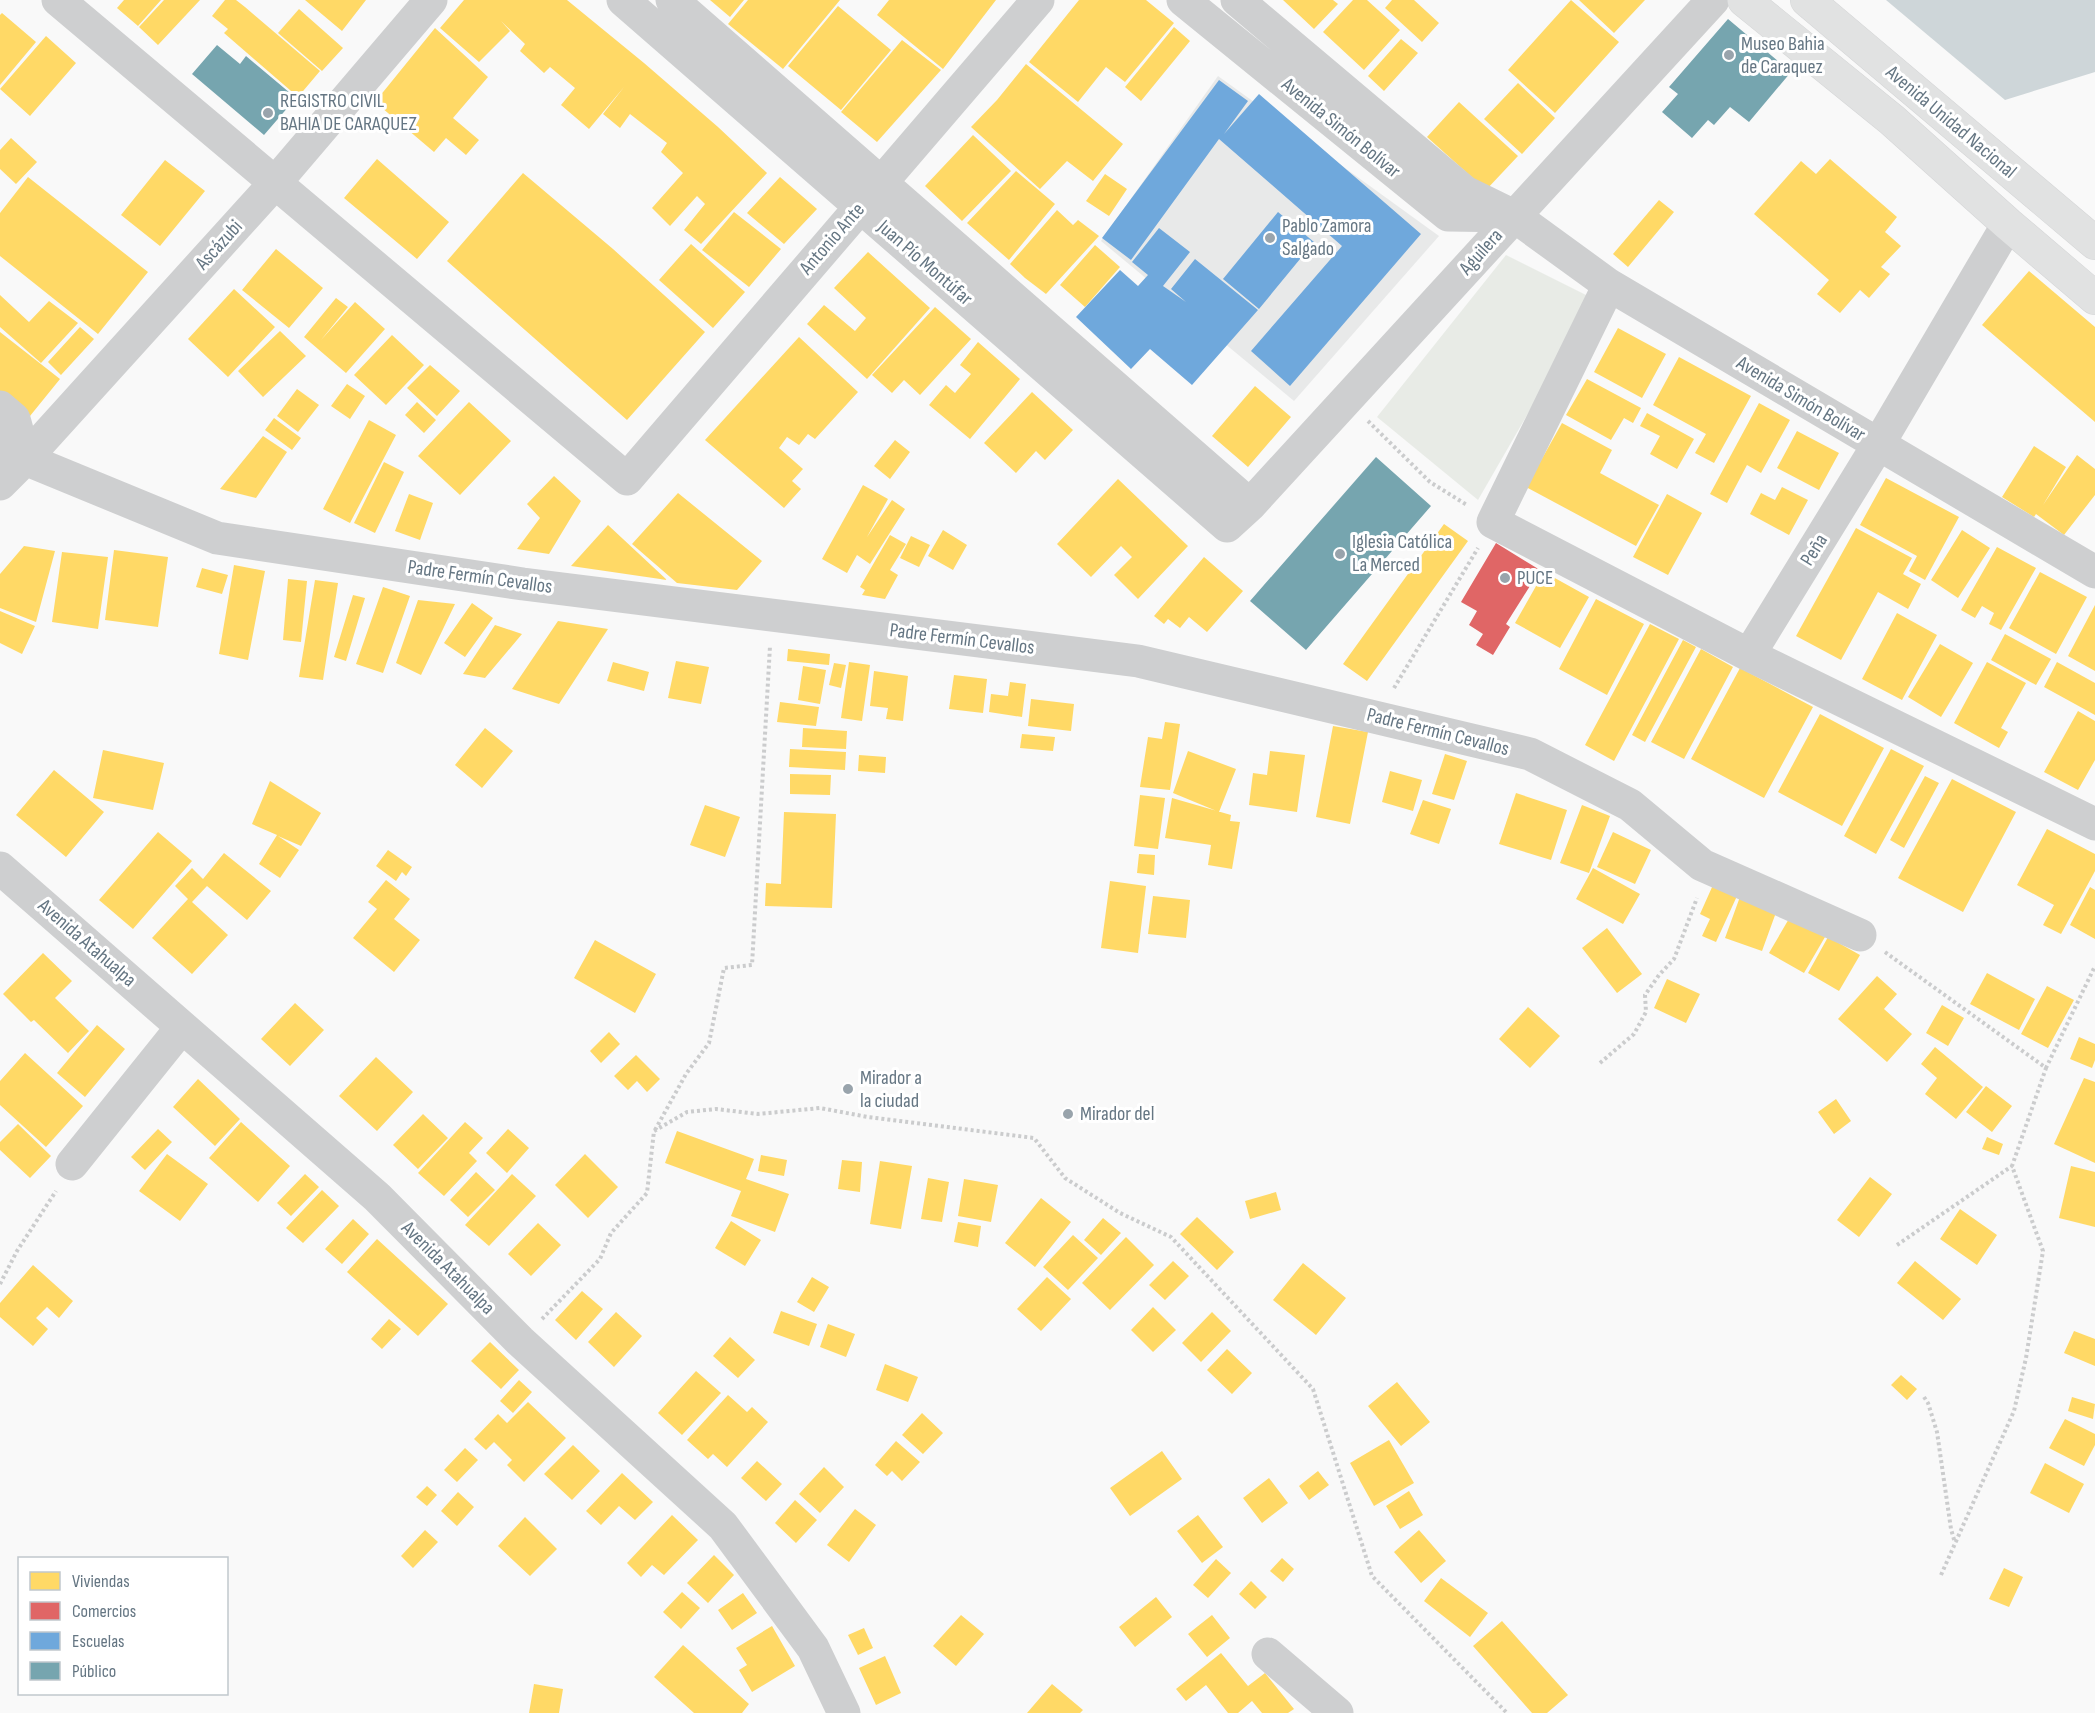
<svg xmlns="http://www.w3.org/2000/svg" width="2095" height="1713" viewBox="0 0 2095 1713" font-family="'Sofia Sans Condensed',sans-serif">
<rect width="100%" height="100%" fill="#f9f9f9"/>
<path fill="#e8e9e9" d="M1218,76L1439,236L1294,401L1101,241Z"/>
<path fill="#e8ebe6" d="M1506,255L1594,299L1478,500L1377,417Z"/>
<path fill="#ced6d9" d="M1886,0H2095V72L2005,100Z"/>
<path fill="#ffd966" d="M124,0H161L138,26L117,8Z
M164,0H200L158,45L139,27Z
M225,0H236L245,7L320,71L298,97L224,33L228,29L212,16Z
M305,0H366L342,31Z
M464,0H567L644,63L718,127L767,173L701,244L684,230L705,204L697,196L670,226L652,208L683,173L661,152L667,143L630,114L620,128L603,114L624,87L589,129L561,105L575,88L550,67L544,73L520,51L525,44L501,21L510,31L479,62L440,28Z
M710,0H744L730,17Z
M748,0H840L783,69L728,24Z
M889,0H996L943,69L877,15Z
M1079,0H1146L1174,23L1125,82L1106,67L1078,102L1029,62Z
M1283,0H1333L1338,4L1314,29Z
M1353,0H1367L1400,30L1364,70L1323,32Z
M1392,0H1414L1439,23L1422,42L1385,8Z
M1571,0L1619,42L1555,113L1508,70Z
M1579,0H1645L1614,33Z
M838,6L891,50L841,110L788,66Z
M299,9L343,48L322,71L278,33Z
M2,13L36,42L0,85V15Z
M1174,27L1190,41L1141,101L1125,87Z
M435,28L488,77L453,118L479,140L466,155L446,138L434,152L375,102Z
M46,36L76,63L30,116L0,89Z
M1401,39L1418,53L1384,91L1368,76Z
M902,40L941,70L877,142L841,112Z
M1026,64L1123,144L1093,181L1067,161L1040,189L971,127L997,100Z
M1518,83L1555,118L1522,154L1484,119Z
M1459,102L1518,156L1486,190L1427,137Z
M973,135L1011,171L962,221L925,186Z
M11,138L37,162L16,184L0,169V150Z
M377,159L449,222L417,259L344,198Z
M1830,159L1897,217L1885,232L1901,246L1881,267L1890,274L1869,298L1860,290L1840,313L1817,294L1829,280L1754,214L1801,161L1816,174Z
M165,160L205,191L160,246L121,215Z
M1016,171L1055,204L1009,260L967,223Z
M523,173L613,249L705,332L627,420L447,261Z
M1105,174L1127,189L1109,216L1086,201Z
M28,177L148,272L98,334L0,256V213Z
M780,177L817,209L784,244L747,213Z
M1659,200L1674,212L1628,267L1613,254Z
M1057,210L1073,225L1078,220L1099,236L1046,294L1025,278L1010,264Z
M734,212L781,249L749,287L702,250Z
M691,244L745,292L713,328L659,280Z
M1095,245L1120,267L1085,307L1060,285Z
M276,249L323,288L289,328L242,290Z
M868,252L930,308L867,379L807,324L824,305L855,331L866,318L834,288Z
M2029,271L2095,327V422L1982,325Z
M234,289L275,327L228,377L188,339Z
M0,295L29,322L49,301L78,323L41,363L0,327Z
M336,298L348,307L321,340L355,302L385,329L346,373L304,337Z
M935,307L971,339L920,395L904,380L892,393L872,375Z
M80,327L94,339L61,375L48,362Z
M1618,328L1666,354L1642,398L1594,372Z
M280,331L306,356L263,397L238,371Z
M0,332L60,379L30,416L0,392Z
M392,335L424,365L386,405L354,375Z
M799,337L858,392L815,439L808,434L799,445L787,437L779,448L803,469L792,481L801,489L784,508L705,440Z
M978,342L1020,379L970,439L929,405L946,385L955,393L971,374L960,365Z
M1679,357L1751,396L1714,463L1695,453L1706,434L1653,405Z
M430,365L460,391L437,416L407,388Z
M1587,379L1641,408L1633,423L1624,418L1611,440L1566,415Z
M347,384L365,396L350,419L331,406Z
M1255,386L1291,417L1248,467L1212,436Z
M297,389L319,405L298,432L277,416Z
M1032,392L1073,430L1045,460L1036,451L1016,473L984,443Z
M417,402L436,420L424,433L405,415Z
M469,402L511,441L460,495L418,456Z
M1759,403L1790,420L1761,473L1747,465L1727,503L1710,494Z
M1647,413L1694,439L1677,469L1650,454L1660,436L1640,426Z
M274,418L301,438L292,450L265,430Z
M369,420L396,435L350,523L323,509Z
M1562,423L1612,450L1600,473L1659,505L1636,546L1526,487Z
M1797,431L1839,453L1819,490L1777,468Z
M263,436L287,452L256,498L220,489Z
M895,440L910,452L890,479L874,466Z
M2034,446L2066,467L2043,505L2077,455L2095,469V495L2064,535L2036,514L2034,517L2002,497Z
M384,462L404,472L375,533L354,523Z
M554,476L581,501L549,554L517,549L540,518L527,504Z
M1886,478L1959,517L1925,580L1909,571L1917,556L1860,525Z
M1118,479L1188,546L1138,599L1114,575L1132,557L1121,546L1091,577L1057,544Z
M863,485L888,499L867,537L892,500L905,509L870,564L857,555L847,573L822,559Z
M1782,487L1808,500L1789,535L1750,514L1761,493L1775,500Z
M678,493L762,561L737,590L677,583L632,544Z
M409,494L433,503L420,540L395,531Z
M1667,494L1702,513L1668,575L1633,557Z
M1444,524L1468,541L1367,681L1343,664Z
M608,525L667,580L571,566Z
M1856,528L1912,558L1903,574L1921,584L1908,609L1878,592L1841,660L1796,636Z
M943,530L967,545L953,570L928,556Z
M1962,530L1990,548L1958,598L1931,580Z
M890,535L906,544L890,570L898,575L885,599L862,595L865,590L860,587Z
M911,536L930,545L919,567L900,558Z
M24,546L55,551L36,622L0,608V574Z
M1997,547L2036,568L2001,630L1989,624L1994,613L1982,606L1975,618L1961,610Z
M114,550L168,557L158,627L105,620Z
M62,552L108,557L98,629L52,622Z
M1204,557L1243,591L1207,632L1189,617L1180,628L1168,619L1164,624L1154,616Z
M234,565L265,571L248,660L219,654Z
M202,568L228,575L222,594L196,587Z
M1544,572L1589,597L1560,648L1515,623Z
M2040,572L2087,597L2056,654L2009,628Z
M288,579L307,581L301,642L283,640Z
M315,580L338,583L323,680L299,677Z
M383,587L410,596L383,673L356,664Z
M353,595L365,598L346,661L334,657Z
M1596,599L1644,624L1607,695L1559,669Z
M418,600L455,604L421,675L396,663Z
M472,603L493,618L465,657L444,643Z
M2095,605V671L2068,656Z
M0,611L35,626L22,654L0,643Z
M1897,613L1937,635L1902,700L1862,679Z
M558,621L608,629L559,704L512,689Z
M1650,624L1679,639L1614,761L1585,745Z
M495,625L522,634L485,678L463,674Z
M2005,634L2051,659L2036,685L1991,660Z
M1683,640L1696,647L1645,742L1632,735Z
M1940,644L1973,663L1941,717L1908,697Z
M788,649L830,654L829,665L787,661Z
M1701,649L1733,667L1684,759L1651,742Z
M676,661L709,667L701,704L668,698Z
M613,662L649,672L644,691L607,681Z
M849,662L870,665L862,721L841,718Z
M1987,662L2026,683L2001,728L2008,732L1999,748L1954,723Z
M2057,662L2095,683V715L2044,687Z
M834,663L846,665L841,688L829,685Z
M803,666L826,670L820,704L798,700Z
M1740,668L1813,707L1764,798L1691,759Z
M874,671L908,676L903,721L886,719L888,708L870,706Z
M954,675L987,679L983,713L949,709Z
M1010,682L1026,684L1022,717L989,712L991,694L1008,696Z
M1031,699L1074,704L1071,731L1028,726Z
M780,702L819,707L816,726L777,722Z
M2078,711L2095,721V760L2078,790L2044,772Z
M1820,714L1884,748L1842,826L1778,792Z
M1165,722L1180,724L1170,790L1140,787L1148,737L1162,739Z
M1333,726L1368,732L1350,824L1316,817Z
M485,728L513,751L482,788L455,765Z
M803,728L847,731L846,749L802,747Z
M1022,734L1055,737L1053,751L1020,748Z
M790,749L846,752L845,770L789,767Z
M1891,749L1924,766L1876,854L1844,836Z
M103,750L164,763L153,810L93,798Z
M1188,751L1236,769L1219,812L1173,793Z
M1270,751L1305,755L1297,812L1249,805L1253,773L1267,775Z
M1445,754L1467,761L1454,800L1432,794Z
M859,755L886,757L885,773L858,771Z
M54,770L104,812L66,857L16,815Z
M1390,771L1422,780L1413,811L1382,802Z
M790,774L831,775L830,795L790,794Z
M1925,776L1939,783L1904,848L1890,840Z
M1952,779L2016,812L1963,912L1898,878Z
M270,781L321,813L301,846L278,836L299,850L280,878L259,864L277,835L252,824Z
M1516,793L1567,810L1551,860L1499,844Z
M1140,795L1165,798L1158,849L1134,846Z
M1172,798L1231,815L1230,821L1240,822L1232,869L1208,865L1211,845L1165,838Z
M1423,800L1451,809L1439,844L1410,834Z
M705,805L740,817L725,857L690,845Z
M1582,805L1610,816L1589,873L1560,863Z
M784,812L836,814L832,908L765,906L766,883L781,884Z
M2047,829L2095,854V871L2061,934L2043,925L2054,905L2017,885Z
M158,832L192,861L133,929L99,900Z
M1613,832L1651,850L1635,884L1597,867Z
M388,850L412,867L406,876L402,872L396,881L376,866Z
M224,853L271,891L247,920L207,886L192,902L228,935L192,974L152,938L188,899L175,886L192,868L203,879Z
M1139,854L1155,855L1154,875L1137,873Z
M1593,868L1640,894L1623,924L1576,899Z
M386,880L410,899L394,919L420,940L394,972L353,938L377,909L368,902Z
M1110,881L1146,886L1138,953L1101,948Z
M1713,885L1737,896L1716,942L1702,936L1710,919L1700,914Z
M2090,887L2095,890V939L2070,925Z
M1741,894L1778,907L1762,951L1725,938Z
M1153,896L1190,900L1186,938L1148,934Z
M1790,917L1825,937L1804,973L1769,953Z
M1607,928L1642,974L1617,993L1582,948Z
M1828,937L1860,955L1839,991L1808,973Z
M595,940L656,974L635,1013L574,978Z
M43,953L72,981L55,998L89,1031L68,1053L34,1020L31,1022L3,994Z
M1987,973L2035,999L2019,1030L1970,1004Z
M1877,976L1897,994L1884,1009L1912,1034L1887,1062L1838,1019Z
M1667,979L1700,994L1686,1023L1654,1008Z
M2047,986L2074,1000L2048,1048L2021,1034Z
M295,1003L324,1030L290,1066L261,1039Z
M1942,1005L1964,1018L1948,1046L1926,1033Z
M1528,1007L1560,1036L1530,1068L1499,1039Z
M97,1025L125,1049L85,1097L57,1073Z
M609,1032L620,1044L601,1063L590,1051Z
M2079,1037L2095,1044V1060L2092,1068L2070,1059Z
M1935,1047L1983,1087L1956,1119L1925,1094L1937,1078L1921,1064Z
M25,1053L83,1106L46,1147L0,1105V1081Z
M636,1055L660,1079L647,1092L637,1081L628,1090L614,1076Z
M376,1057L413,1092L377,1131L339,1096Z
M2084,1078L2095,1082V1163L2054,1144Z
M198,1079L240,1119L215,1146L173,1107Z
M1986,1086L2012,1106L1992,1132L1966,1112Z
M1836,1099L1851,1121L1834,1134L1818,1112Z
M423,1114L448,1138L418,1169L393,1145Z
M241,1122L290,1166L258,1202L209,1158Z
M465,1122L483,1138L469,1153L477,1161L444,1196L418,1173Z
M18,1124L51,1156L30,1178L0,1150V1142Z
M158,1129L172,1142L145,1170L131,1157Z
M508,1129L529,1148L507,1173L486,1153Z
M677,1131L754,1159L746,1179L789,1194L775,1232L731,1216L741,1191L665,1163Z
M1987,1137L2003,1144L1999,1155L1982,1149Z
M167,1154L208,1184L180,1221L139,1191Z
M585,1154L618,1187L588,1218L555,1185Z
M761,1155L787,1160L784,1176L758,1171Z
M842,1160L862,1162L860,1192L838,1189Z
M880,1161L912,1166L901,1229L870,1224Z
M2071,1166L2095,1172V1227L2059,1218Z
M476,1172L495,1190L468,1217L450,1200Z
M305,1174L319,1187L291,1216L277,1203Z
M512,1174L536,1196L489,1246L465,1225Z
M1870,1177L1892,1194L1859,1237L1837,1220Z
M928,1178L949,1182L942,1222L921,1219Z
M964,1179L998,1185L991,1222L958,1216Z
M322,1190L339,1206L303,1243L286,1228Z
M1276,1192L1281,1210L1250,1219L1245,1201Z
M1041,1198L1071,1222L1035,1267L1005,1243Z
M1960,1209L1997,1235L1977,1265L1940,1239Z
M1197,1217L1234,1252L1217,1270L1180,1234Z
M1103,1218L1121,1233L1101,1255L1084,1240Z
M353,1219L369,1234L342,1264L325,1249Z
M731,1221L761,1240L745,1266L715,1248Z
M958,1222L981,1226L978,1247L954,1242Z
M538,1223L561,1245L531,1276L508,1254Z
M1073,1235L1098,1258L1068,1290L1043,1267Z
M1126,1237L1154,1265L1110,1310L1082,1283Z
M377,1239L448,1304L418,1336L347,1272Z
M1173,1261L1189,1276L1165,1300L1149,1285Z
M1915,1261L1961,1299L1943,1320L1897,1283Z
M1303,1263L1346,1298L1316,1335L1273,1300Z
M33,1265L73,1301L59,1318L47,1307L36,1318L48,1329L33,1346L0,1317V1303Z
M812,1277L829,1287L814,1312L797,1302Z
M1047,1277L1071,1299L1041,1331L1017,1309Z
M582,1291L603,1309L576,1340L555,1320Z
M1153,1307L1176,1330L1153,1352L1131,1330Z
M781,1311L817,1324L809,1346L773,1333Z
M616,1312L642,1336L614,1367L588,1342Z
M1212,1312L1231,1331L1201,1362L1182,1343Z
M389,1319L401,1329L382,1349L371,1339Z
M828,1324L855,1334L846,1357L820,1347Z
M2074,1331L2095,1339V1366L2064,1353Z
M730,1337L755,1360L738,1378L713,1356Z
M490,1342L519,1370L501,1389L471,1361Z
M1227,1349L1252,1373L1232,1394L1207,1370Z
M885,1364L918,1377L908,1402L876,1390Z
M696,1371L721,1393L682,1435L658,1413Z
M1901,1375L1917,1389L1907,1400L1891,1385Z
M519,1380L532,1392L513,1413L500,1401Z
M1397,1382L1430,1422L1401,1446L1368,1406Z
M728,1395L747,1412L752,1407L768,1422L727,1467L713,1454L708,1459L687,1440Z
M2072,1397L2095,1404L2093,1419L2068,1411Z
M528,1402L566,1438L524,1482L507,1465L512,1460L494,1442L486,1450L474,1439L498,1414L507,1423Z
M922,1413L943,1433L923,1454L902,1435Z
M2065,1419L2095,1434V1445L2084,1466L2049,1448Z
M1389,1440L1414,1483L1374,1506L1350,1463Z
M896,1441L920,1462L902,1481L892,1471L887,1476L875,1465Z
M573,1445L600,1471L572,1500L544,1474Z
M465,1448L478,1460L457,1482L444,1470Z
M1162,1451L1182,1479L1130,1516L1110,1488Z
M757,1461L782,1484L766,1501L741,1478Z
M2045,1463L2084,1484L2069,1513L2030,1493Z
M824,1467L844,1487L820,1513L799,1494Z
M1318,1471L1329,1485L1309,1500L1299,1486Z
M622,1473L653,1502L635,1520L619,1506L601,1525L586,1511Z
M1269,1478L1288,1503L1262,1523L1243,1498Z
M427,1486L437,1495L427,1506L416,1497Z
M1409,1491L1423,1515L1400,1529L1386,1506Z
M458,1492L474,1507L457,1526L441,1511Z
M795,1500L817,1520L796,1543L775,1523Z
M855,1509L876,1525L849,1562L827,1545Z
M672,1515L698,1540L664,1575L652,1565L641,1577L627,1563Z
M1198,1515L1223,1547L1202,1563L1177,1531Z
M525,1517L557,1549L530,1576L498,1546Z
M425,1530L438,1542L413,1568L401,1556Z
M1419,1530L1446,1561L1421,1583L1394,1552Z
M714,1555L734,1575L708,1603L687,1583Z
M1282,1558L1294,1569L1283,1582L1270,1571Z
M1216,1559L1231,1573L1208,1598L1193,1585Z
M2004,1568L2023,1577L2009,1607L1989,1599Z
M1441,1578L1488,1613L1470,1637L1424,1601Z
M1251,1581L1267,1597L1255,1609L1239,1594Z
M682,1592L700,1608L681,1629L663,1612Z
M743,1593L757,1613L732,1630L718,1610Z
M1156,1597L1172,1617L1135,1647L1119,1627Z
M961,1615L984,1634L956,1666L933,1646Z
M1212,1615L1230,1638L1207,1657L1188,1634Z
M1502,1621L1568,1695L1547,1713H1532L1473,1646Z
M772,1626L795,1666L752,1692L739,1670L747,1665L736,1648Z
M864,1628L873,1648L858,1655L848,1635Z
M683,1645L749,1704L742,1713H694L654,1677Z
M1221,1653L1248,1686L1265,1673L1294,1709L1288,1713H1262L1252,1701L1238,1713H1228L1206,1685L1186,1701L1176,1689Z
M885,1656L901,1693L876,1705L859,1668Z
M534,1684L563,1689L559,1713H529Z
M1052,1684L1083,1710L1080,1713H1027Z"/>
<path fill="#e06666" d="M1496,543L1540,570L1506,624L1510,627L1493,655L1476,645L1483,634L1469,625L1477,611L1461,602Z"/>
<path fill="#6fa8dc" d="M1219,80L1248,101L1224,134L1259,94L1421,234L1290,386L1251,351L1342,246L1219,139L1131,260L1102,238Z
M1278,212L1314,242L1259,309L1223,279Z
M1159,228L1190,252L1163,286L1186,302L1171,289L1195,259L1258,310L1192,385L1150,349L1131,369L1076,317L1120,270L1138,286L1148,275L1132,262Z"/>
<path fill="#76a5af" d="M1728,19L1791,72L1749,122L1730,107L1714,125L1708,120L1692,138L1662,112L1678,94L1669,87Z
M217,45L240,64L246,56L296,98L264,135L192,74Z
M1376,457L1431,506L1306,650L1250,601Z"/>
<g fill="none" stroke-linecap="round" stroke-linejoin="round">
<defs>
<path id="major" d="M1744,0L1892,120L2008,224L2095,298
M1807,0L2095,243"/>
</defs>
<use href="#major" stroke="#d5d6d7" stroke-width="34"/>
<path stroke="#cbcccd" stroke-width="4" stroke-dasharray="3 3" stroke-linecap="butt" d="M1368,421L1430,482L1467,505
M1394,688L1478,548
M1885,952L2046,1068L2095,966
M1600,1063L1634,1034L1646,1012L1645,995L1659,975L1674,959L1697,898
M655,1130L686,1074L709,1043L724,968L752,965L770,646
M1897,1245L2012,1166
M0,1284L17,1251L56,1191
M542,1319L600,1259L611,1233L647,1193L654,1131L687,1112L716,1109L758,1114L820,1108L868,1117L1034,1138L1065,1178L1120,1213L1171,1237L1313,1389L1372,1576L1507,1713
M1924,1397L1928,1403L1937,1432L1951,1529L1955,1543
M1941,1575L2014,1411L2026,1358L2043,1251L2012,1166L2046,1068"/>
<path stroke="#cecfd0" stroke-width="33" d="M58,0L627,479L1038,0
M623,0L1227,526L1250,505L1713,0
M672,0L1250,505
M1183,0L1448,215L1514,216L1465,192L1237,0
M1514,216L1609,285L2095,572
M1609,285L1493,522L1749,655L2095,824
M0,407L14,419L25,459
M0,446L25,459L217,538L523,584L1138,661L1530,754L1630,805L1702,865L1860,935
M0,484L25,459L275,183L431,0
M1749,655L1878,445L2008,224
M0,868L377,1197L520,1341L723,1526L813,1648L844,1713
M72,1164L182,1027
M1268,1654L1337,1713"/>
<use href="#major" stroke="#e1e2e2" stroke-width="33"/>
</g>
<g fill="#99a4ac" stroke="#fff" stroke-width="2">
<circle cx="1729" cy="55" r="6"/>
<circle cx="268" cy="113" r="6"/>
<circle cx="1270" cy="238" r="6"/>
<circle cx="1340" cy="554" r="6"/>
<circle cx="1505" cy="578" r="6"/>
<circle cx="848" cy="1089" r="6"/>
<circle cx="1068" cy="1114" r="6"/>
</g>
<g text-anchor="middle" dominant-baseline="central" stroke-width="6" stroke-linejoin="round" paint-order="stroke">
<g font-size="20" fill="#657683" stroke="#fff" text-anchor="start">
<text x="1741" y="44">Museo Bahia<tspan x="1741" dy="23">de Caraquez</tspan></text>
<text x="280" y="101">REGISTRO CIVIL<tspan x="280" dy="23">BAHIA DE CARAQUEZ</tspan></text>
<text x="1282" y="226">Pablo Zamora<tspan x="1282" dy="23">Salgado</tspan></text>
<text x="1352" y="542">Iglesia Católica<tspan x="1352" dy="23">La Merced</tspan></text>
<text x="1517" y="578">PUCE</text>
<text x="860" y="1078">Mirador a<tspan x="860" dy="23">la ciudad</tspan></text>
<text x="1080" y="1114">Mirador del</text>
</g>
<g font-size="20" fill="#657683" stroke="#fff">
<text transform="translate(1951 122) rotate(40)">Avenida Unidad Nacional</text>
<text transform="translate(1341 128) rotate(39)">Avenida Simón Bolívar</text>
<text transform="translate(832 239) rotate(-49)">Antonio Ante</text>
<text transform="translate(219 245) rotate(-48)">Ascázubi</text>
<text transform="translate(1481 252) rotate(-48)">Aguilera</text>
<text transform="translate(925 263) rotate(41)">Juan Pío Montúfar</text>
<text transform="translate(1801 399) rotate(31)">Avenida Simón Bolívar</text>
<text transform="translate(1814 550) rotate(-58)">Peña</text>
<text transform="translate(480 577) rotate(8)">Padre Fermín Cevallos</text>
<text transform="translate(962 639) rotate(7)">Padre Fermín Cevallos</text>
<text transform="translate(1438 732) rotate(14)">Padre Fermín Cevallos</text>
<text transform="translate(87 943) rotate(41)">Avenida Atahualpa</text>
<text transform="translate(448 1268) rotate(45)">Avenida Atahualpa</text>
</g>
</g>
<rect x="18" y="1557" width="210" height="138" fill="#ffffff" stroke="#c1c8cd" stroke-width="1.5"/>
<rect x="30" y="1572" width="30" height="18" fill="#ffd966" stroke="#c1c8cd" stroke-width="1.5"/>
<text x="72" y="1587" font-size="18" fill="#657683">Viviendas</text>
<rect x="30" y="1602" width="30" height="18" fill="#e06666" stroke="#c1c8cd" stroke-width="1.5"/>
<text x="72" y="1617" font-size="18" fill="#657683">Comercios</text>
<rect x="30" y="1632" width="30" height="18" fill="#6fa8dc" stroke="#c1c8cd" stroke-width="1.5"/>
<text x="72" y="1647" font-size="18" fill="#657683">Escuelas</text>
<rect x="30" y="1662" width="30" height="18" fill="#76a5af" stroke="#c1c8cd" stroke-width="1.5"/>
<text x="72" y="1677" font-size="18" fill="#657683">Público</text>
</svg>
